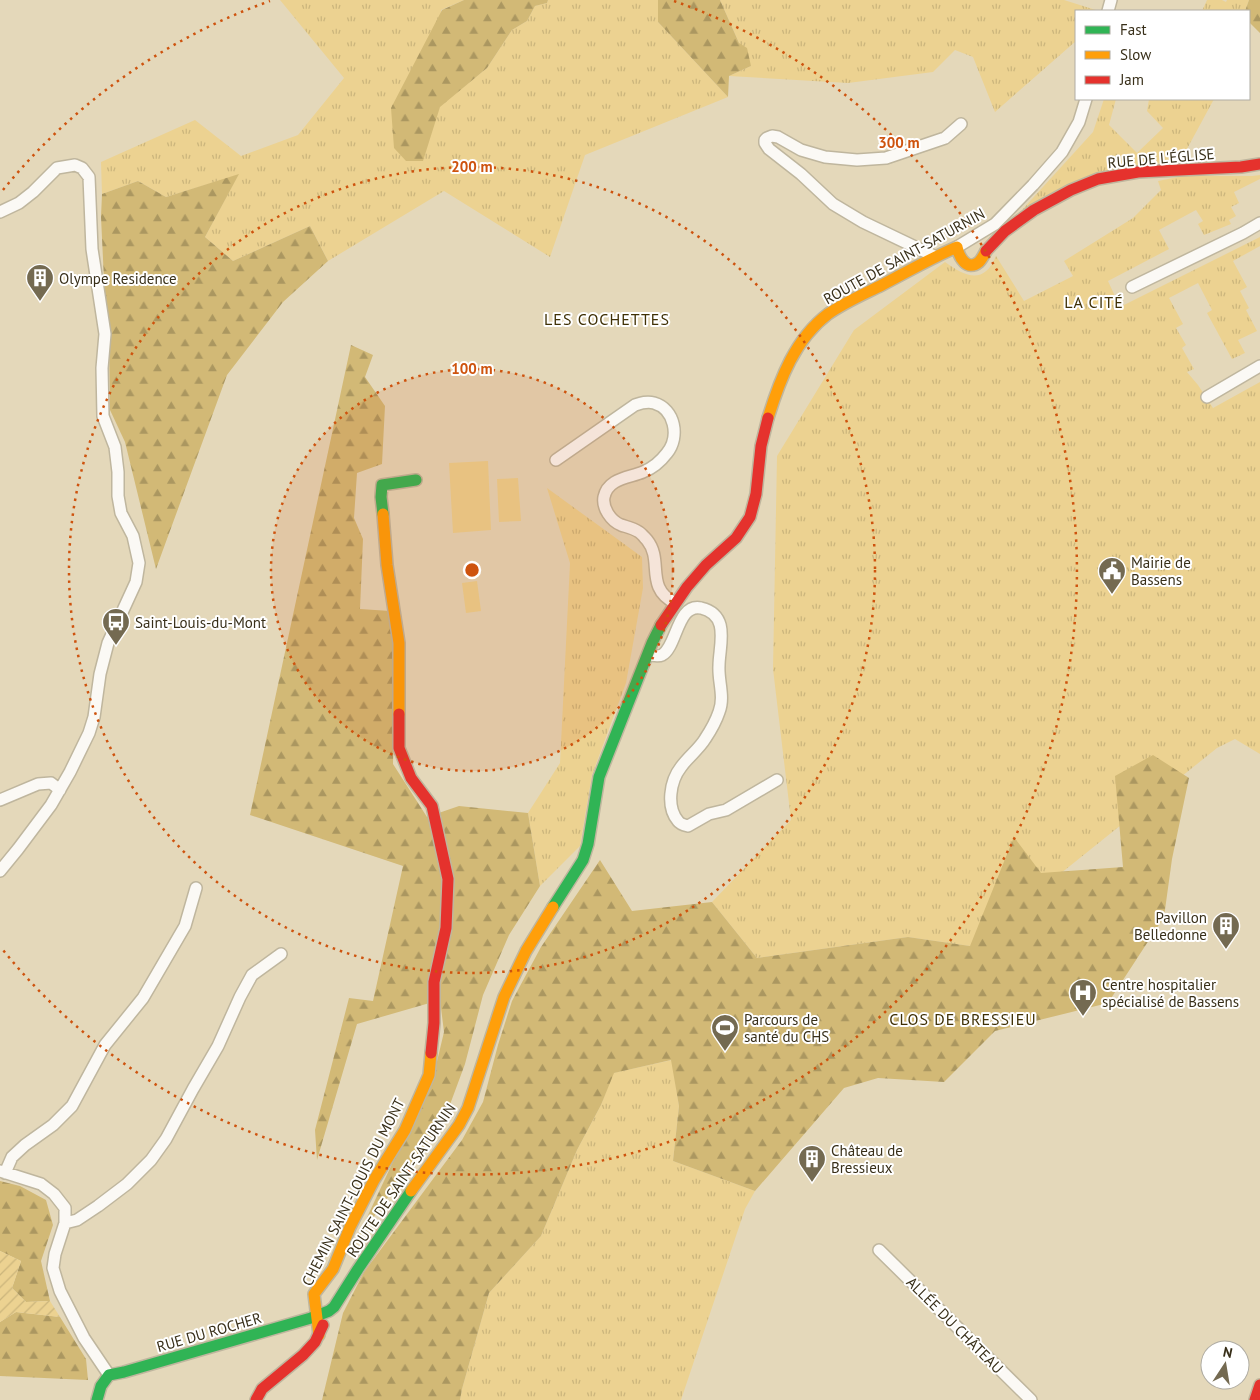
<svg xmlns="http://www.w3.org/2000/svg" width="1260" height="1400" viewBox="0 0 1260 1400" font-family="'PT Sans',sans-serif">
<defs>
<pattern id="grass-tufts" width="24" height="20" patternUnits="userSpaceOnUse" patternTransform="scale(1.25)"><rect width="24" height="20" fill="#ecd291"/><path d="M3 7l-1-3M5 7V3M7 7l1-3M15 17l-1-3M17 17v-4M19 17l1-3" fill="none" stroke="#cbb57c"/></pattern>
<pattern id="forest-firs" width="22" height="20" patternUnits="userSpaceOnUse" patternTransform="scale(1.25)"><rect width="22" height="20" fill="#d2b976"/><path d="M5 1l3.5 6h-7zM16 11l3.5 6h-7z" fill="#ab9760"/></pattern>
<pattern id="garden-furrows" width="10" height="10" patternUnits="userSpaceOnUse" patternTransform="scale(1.25)"><rect width="10" height="10" fill="#ecd291"/><path d="M-1 1l2-2M0 10L10 0M9 11l2-2" fill="none" stroke="#cbb57c"/></pattern>
</defs>
<rect width="100%" height="100%" fill="#e4d8ba"/>
<path fill="url(#grass-tufts)" d="M280,0H464L441,10L435,119L440,106L487,68L512,30L527,21L535,6L547,3L548,0H658V22L728,97L585,155L550,257L444,191L328,261L310,226L233,261L205,237L238,175L166,197L138,181L102,194L101,162L195,120L241,156L298,135L344,78Z
M720,0H1064L1099,11H1076V41L995,112L973,57L955,50L933,72L848,83L729,76L751,66L739,43Z
M1207,0H1222L1226,2L1227,0H1249L1245,11H1202Z
M1104,99H1116L1109,125L1137,153L1163,128L1147,111L1149,99H1214L1181,160L1121,169L1022,210L1093,132Z
M1260,175V179L1234,192L1239,203L1231,207L1236,216L1229,220L1231,224L1204,235L1198,224L1203,221L1196,210L1159,230L1169,249L1108,281L1120,307L1260,237V246L1233,261L1247,287L1240,291L1249,308L1246,310L1257,331L1238,340L1245,353L1232,359L1207,313L1212,310L1198,283L1169,298L1183,324L1176,328L1186,345L1182,348L1194,369L1187,372L1198,385L1213,408L1260,382V754L1235,739L1217,748L970,946L908,937L757,958L712,902L791,820L773,669L777,456L854,330L945,262C966,277 984,285 996,256L1024,301L1073,276L1064,261L1133,218L1161,190L1158,181L1183,176H1252Z
M547,488L642,557L643,588L626,683L592,775L580,846L540,886L528,813L560,763L570,563Z
M672,1060L679,1106L673,1161L755,1191L745,1209L681,1400H460L462,1389L489,1293L541,1236L577,1150L601,1105L613,1073Z"/>
<path fill="url(#forest-firs)" d="M464,0H548L547,3L535,6L527,21L512,30L487,68L440,107L423,161H406L394,148L391,108L442,10Z
M658,0H720L739,43L747,48L751,66L729,76L728,97L658,22Z
M1249,0H1260V33L1249,22V11H1245Z
M239,174L205,237L233,261L310,226L328,261L283,302L227,375L156,569L125,442L110,410L109,341L104,280L101,217L102,194L138,181L166,197Z
M351,345L373,355L365,377L385,406L382,464L357,473L354,518L363,539L360,609L390,611L395,654L393,764L427,817L459,806L528,813L540,886L509,935L483,995L465,1064L445,1118L355,1243L434,1074L444,1032L440,1000L357,1024L317,1160L315,1130L349,998L373,1001L403,866L250,815Z
M1153,755L1189,778L1172,859L1164,917L1108,1003L995,1031L944,1082L878,1078L844,1088L755,1191L673,1161L679,1106L671,1060L614,1073L601,1105L577,1150L541,1236L489,1293L462,1389L460,1400H322L343,1313L364,1272L462,1140L483,1102L498,1045L512,1001L541,947L600,860L632,911L712,902L757,958L908,937L970,946L1014,837L1041,873L1123,867L1115,776Z
M0,1181L20,1186L46,1200L53,1225L41,1261L50,1301L26,1302L12,1288L21,1261L0,1251Z
M16,1312L60,1317L86,1359L88,1380L0,1376V1322Z"/>
<path fill="#ecd291" d="M488,461L491,530L453,533L449,463Z
M518,478L521,521L499,522L497,479Z
M477,581L481,611L466,613L462,583Z"/>
<path fill="url(#garden-furrows)" d="M0,1251L21,1261L12,1288L26,1302L50,1301L60,1317L16,1312L0,1322Z"/>
<g fill="none" stroke-linecap="round" stroke-linejoin="round">
<defs>
<path id="street" d="M1108,11L1111,0
M0,212L19,203L33,192L57,168L75,165L82,168L89,177L92,249L105,334L102,368L103,416L115,447L118,472V496L121,513L133,536L139,563L136,582L108,643L100,674L94,717L89,733L70,772L51,805L18,849L0,871
M957,247L995,224L1033,185L1062,152L1079,122L1086,99
M934,256L863,222L833,204L801,174L769,149L765,143V140L767,138L772,136L778,137L801,150L825,157L857,160L886,158L945,138L961,124
M1132,287L1243,233L1260,223
M1207,397L1260,366
M556,460L635,405C641,403 647,401 654,403C675,409 680,437 667,453C661,461 653,468 643,472C629,478 608,478 604,497C602,508 611,521 621,525C627,527 633,528 639,532C642,534 645,538 647,540C664,561 644,587 675,603
M648,655C652,655 658,657 662,655C677,647 677,603 701,608C731,615 719,646 719,666C718,681 725,697 719,712C716,721 711,730 705,739C699,749 688,757 681,767C670,781 666,807 678,821C680,824 684,825 688,826L709,814L726,810L777,780
M0,800L38,784L51,783L60,790
M0,1171L41,1184L54,1194L65,1208V1223L55,1254L53,1268L60,1291L84,1338L109,1375
M5,1173L12,1157L25,1145L53,1125L72,1106L105,1045L143,998L185,926L196,888
M65,1223L77,1220L98,1206L127,1184L151,1160L166,1139L193,1089L218,1046L240,997L252,975L281,954
M879,1250L1031,1400"/>
<path id="fast" d="M383,514L381,497L382,485L416,480
M553,907L583,860L588,844L599,777L652,643L661,625
M97,1400L101,1386L109,1375L124,1372L311,1318L329,1311L334,1307L358,1269L411,1191"/>
<path id="slow" d="M768,418C780,379 795,339 828,314C845,302 864,294 882,285C907,272 931,258 957,247C959,257 967,272 979,262C982,259 984,255 986,251
M383,514L387,565L399,643V714
M411,1191L459,1125L468,1108L504,997L526,951L553,907
M319,1335L314,1294L333,1269L350,1227L374,1180L405,1130L429,1075L431,1053"/>
<path id="jam" d="M986,251L1005,231L1034,210L1071,190L1098,179L1138,172L1241,167L1260,164
M661,625L687,587L706,565L736,538L750,517L756,494L761,446L768,418
M399,714V748L411,778L432,806L448,879L446,928L434,982V1023L431,1053
M256,1400L262,1389L303,1355L315,1342L323,1325
M1255,1400L1260,1385"/>
</defs>
<use href="#street" stroke="#bfb69e" stroke-width="14"/>
<use href="#fast" stroke="#bfb69e" stroke-width="14"/>
<use href="#slow" stroke="#bfb69e" stroke-width="14"/>
<use href="#jam" stroke="#bfb69e" stroke-width="14"/>
<use href="#street" stroke="#fbf9f5" stroke-width="11"/>
<use href="#fast" stroke="#30b455" stroke-width="11"/>
<use href="#slow" stroke="#ff9f0a" stroke-width="11"/>
<use href="#jam" stroke="#e5322d" stroke-width="11"/>
</g>
<circle cx="472" cy="570" r="201" fill="#ce530e" fill-opacity=".12"/>
<g fill="none" stroke="#ce530e" stroke-width="2.5" stroke-dasharray="2.5 5">
<circle cx="472" cy="570" r="201"/>
<circle cx="472" cy="570" r="403"/>
<path d="M3 190A604 604 0 0 1 270 1M674 1A604 604 0 1 1 3 950"/>
</g>
<defs>
<symbol id="building-pin" viewBox="-11 -11 22 30"><path d="M0 17L-7.5 6A9.5 9.5 0 1 1 7.5 6Z" fill="#746a51" stroke="#fff"/><path d="M-4-6H4V6H1V3H-1V6H-4ZM-2.5-4.3h1.7v1.8h-1.7ZM.8-4.3h1.7v1.8H.8ZM-2.5-1h1.7V.8h-1.7ZM.8-1h1.7V.8H.8Z" fill="#fff"/></symbol>
<symbol id="civic-pin" viewBox="-11 -11 22 30"><path d="M0 17L-7.5 6A9.5 9.5 0 1 1 7.5 6Z" fill="#746a51" stroke="#fff"/><path d="M-.6-6.5H3V-4.5H.6V-3L4-1V1h2V6H-6V1h2V-1L-.6-3ZM-1.2 2.5V6h2.4V2.5Z" fill="#fff"/></symbol>
<symbol id="bus-pin" viewBox="-11 -11 22 30"><path d="M0 17L-7.5 6A9.5 9.5 0 1 1 7.5 6Z" fill="#746a51" stroke="#fff"/><path d="M-5-6H5V4H4V6H2V4H-2V6H-4V4H-5ZM-3.5-4V0h7V-4ZM-3.5 1.2v1.5H-2V1.2ZM2 1.2v1.5H3.5V1.2Z" fill="#fff"/></symbol>
<symbol id="hospital-pin" viewBox="-11 -11 22 30"><path d="M0 17L-7.5 6A9.5 9.5 0 1 1 7.5 6Z" fill="#746a51" stroke="#fff"/><path d="M-5-5h3v3.5h4V-5h3V5h-3V1.5h-4V5h-3Z" fill="#fff"/></symbol>
<symbol id="stadium-pin" viewBox="-11 -11 22 30"><path d="M0 17L-7.5 6A9.5 9.5 0 1 1 7.5 6Z" fill="#746a51" stroke="#fff"/><path d="M0-5a6.5 5 0 1 0 0 10a6.5 5 0 1 0 0-10ZM-3.5-1.8h7v3.6h-7Z" fill="#fff"/></symbol>
</defs>
<g fill-rule="evenodd">
<use href="#building-pin" x="24" y="262" width="32" height="43"/>
<use href="#civic-pin" x="1096" y="555" width="32" height="43"/>
<use href="#bus-pin" x="100" y="606" width="32" height="43"/>
<use href="#building-pin" x="1210" y="910" width="32" height="43"/>
<use href="#hospital-pin" x="1067" y="977" width="32" height="43"/>
<use href="#stadium-pin" x="709" y="1012" width="32" height="43"/>
<use href="#building-pin" x="796" y="1143" width="32" height="43"/>
</g>
<g text-anchor="middle" dominant-baseline="central" stroke-width="4" stroke-linejoin="round" paint-order="stroke">
<g font-size="15" fill="#382f19" stroke="#fff">
<text transform="translate(1161 158) rotate(-5)">RUE DE L'ÉGLISE</text>
<text transform="translate(904 256) rotate(-29)">ROUTE DE SAINT-SATURNIN</text>
<text transform="translate(401 1180) rotate(-56)">ROUTE DE SAINT-SATURNIN</text>
<text transform="translate(353 1192) rotate(-63)">CHEMIN SAINT-LOUIS DU MONT</text>
<text transform="translate(955 1325) rotate(45)">ALLÉE DU CHÂTEAU</text>
<text transform="translate(209 1332) rotate(-16)">RUE DU ROCHER</text>
</g>
<g font-size="15" fill="#382f19" stroke="#fff" text-anchor="start">
<text x="59" y="278">Olympe Residence</text>
<text x="1131" y="562">Mairie de<tspan x="1131" dy="17">Bassens</tspan></text>
<text x="135" y="622">Saint-Louis-du-Mont</text>
<text x="1207" y="917" text-anchor="end">Pavillon<tspan x="1207" dy="17">Belledonne</tspan></text>
<text x="1102" y="984">Centre hospitalier<tspan x="1102" dy="17">spécialisé de Bassens</tspan></text>
<text x="744" y="1019">Parcours de<tspan x="744" dy="17">santé du CHS</tspan></text>
<text x="831" y="1150">Château de<tspan x="831" dy="17">Bressieux</tspan></text>
</g>
<g font-size="16" letter-spacing="1" fill="#3f3005" stroke="#fff">
<text x="1094" y="302">LA CITÉ</text>
<text x="607" y="319">LES COCHETTES</text>
<text x="963" y="1019">CLOS DE BRESSIEU</text>
</g>
</g>
<circle cx="472" cy="570" r="8" fill="#ce530e" stroke="#fff" stroke-width="2.5"/>
<g font-size="15" text-anchor="middle" font-weight="bold" fill="#ce530e" stroke="#fff" stroke-width="4" stroke-linejoin="round" paint-order="stroke">
<text x="899" y="148">300 m</text>
<text x="472" y="172">200 m</text>
<text x="472" y="374">100 m</text>
</g>
<rect x="1075" y="10" width="175" height="90" fill="#ffffff" stroke="#afaca3"/>
<rect x="1085" y="26" width="25" height="8" fill="#30b455" stroke="#afaca3"/>
<text x="1120" y="35" font-size="15" fill="#382f19">Fast</text>
<rect x="1085" y="51" width="25" height="8" fill="#ff9f0a" stroke="#afaca3"/>
<text x="1120" y="60" font-size="15" fill="#382f19">Slow</text>
<rect x="1085" y="76" width="25" height="8" fill="#e5322d" stroke="#afaca3"/>
<text x="1120" y="85" font-size="15" fill="#382f19">Jam</text>
<g transform="translate(1225 1365) rotate(12)"><circle r="24" fill="#ffffff" stroke="#afaca3"/>
<path d="M0-4L9 19L0 12L-9 19Z" fill="#746a51"/>
<text y="-8" font-size="14" font-weight="bold" text-anchor="middle" fill="#382f19">N</text>
</g>
</svg>
